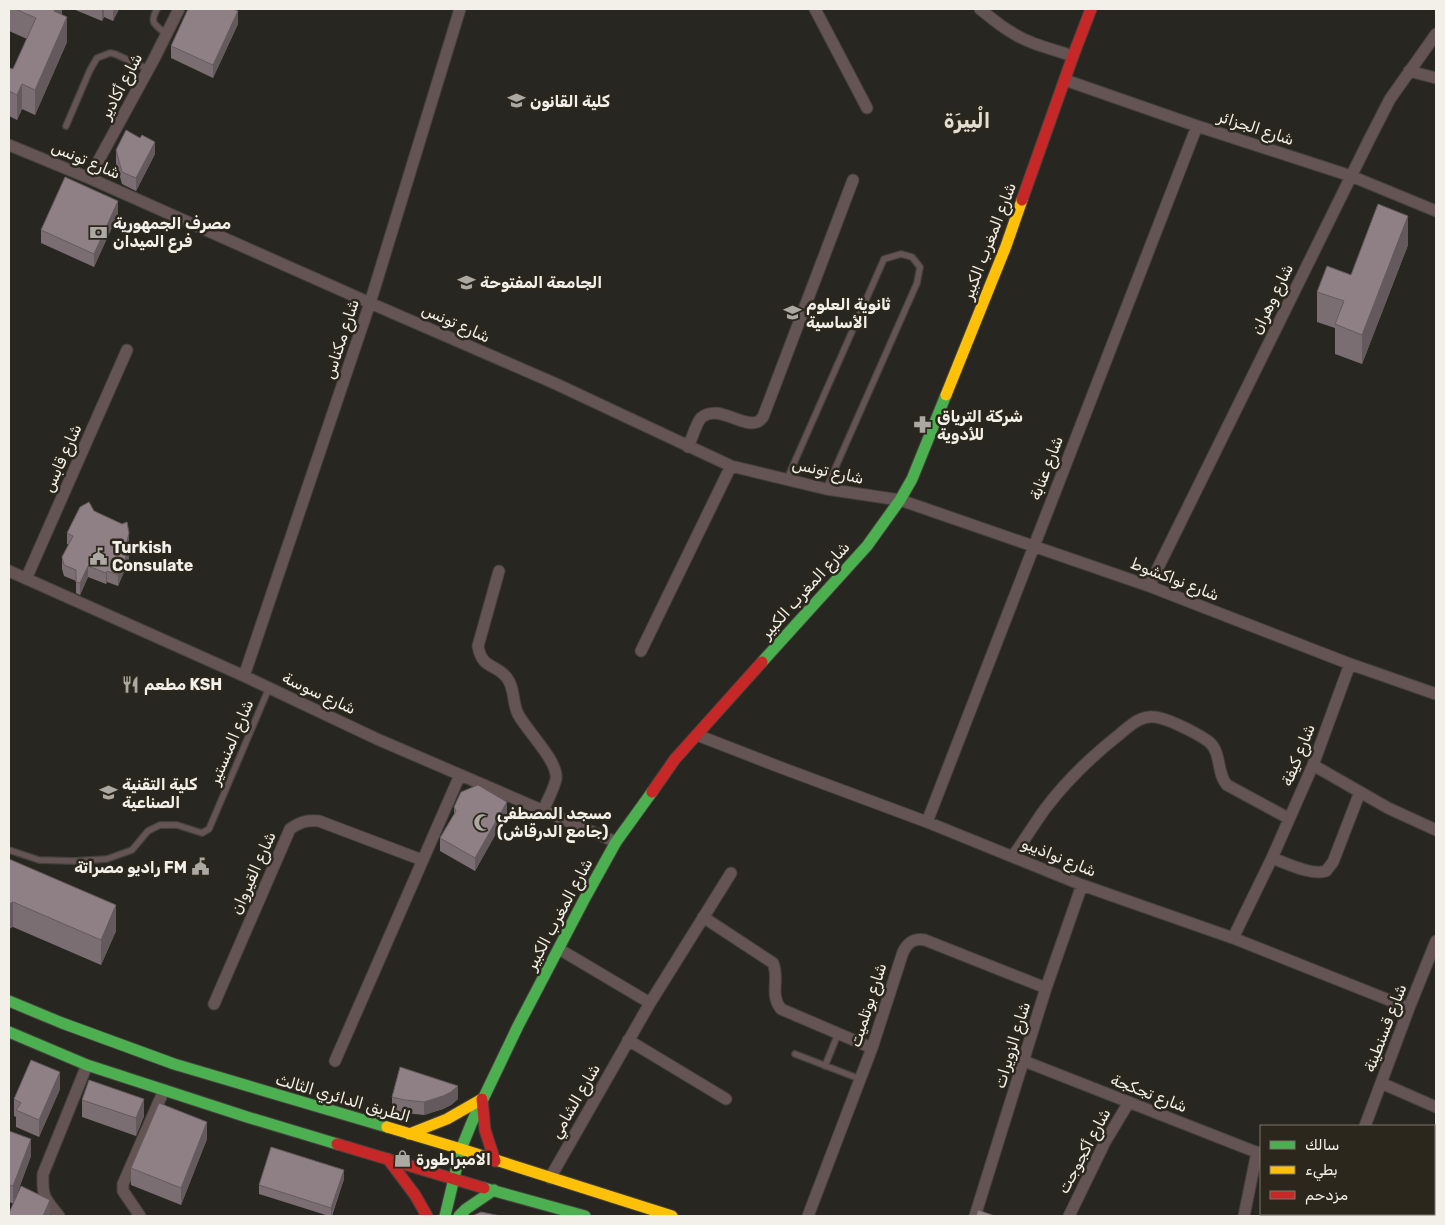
<svg xmlns="http://www.w3.org/2000/svg" width="1445" height="1225" viewBox="0 0 1445 1225" font-family="Rubik,'Noto Naskh Arabic',sans-serif">
<rect width="100%" height="100%" fill="#282620"/>
<g fill="none" stroke-linecap="round" stroke-linejoin="round">
<defs>
<path id="lane" d="M157,9C149,24 155,24 166,34
M66,126L90,70L97,58L110,53L115,54L148,69
M787,479L884,259L901,254L912,257L920,267L917,283L826,489
M9,850L39,860L74,861L107,859L132,850L148,831L160,825H177L202,833L209,829L269,688
M795,1054L860,1079
M825,1066L838,1034"/>
<path id="street" d="M815,9L867,108
M980,9C990,17 1000,26 1011,32C1029,44 1052,49 1073,56
M1409,71L1436,78
M1065,80L1197,126L1351,176L1436,211
M9,145L89,178L370,303L554,383L731,466L826,489L900,500L1149,586L1350,664L1436,694
M89,178L154,59L179,9
M688,447C692,439 696,423 701,418C717,403 743,428 757,422C759,422 762,418 763,417L853,180
M9,571L244,676L377,739L616,842
M499,571L478,646C482,670 496,663 507,678C515,688 512,702 518,714C526,730 559,762 556,779C554,789 547,801 543,811
M26,579L127,350
M1149,586L1368,142L1390,99L1436,34
M641,651L731,466
M244,676L370,303L460,9
M697,735L782,768L927,822L1082,885L1233,938L1409,1008
M1313,765L1388,808L1436,830
M927,822L1197,126
M1013,856C1024,841 1034,824 1045,809C1066,781 1092,756 1120,734C1128,727 1138,718 1149,717C1163,715 1196,733 1208,741C1222,751 1216,773 1227,785L1288,818
M1272,858C1286,863 1312,876 1326,871L1333,862L1360,792
M703,917L773,963C780,979 769,994 781,1009L872,1048
M1233,938L1272,858L1313,765L1350,664
M559,949L650,1003
M214,1004L290,829C300,822 306,820 319,821L422,860
M628,1040L726,1099
M335,1061L460,775
M1024,1061L1261,1154
M1381,1083L1436,1107
M1365,1126L1409,1008L1436,941
M550,1178L650,1003L731,873
M1419,1214L1426,1216
M59,1216C45,1198 42,1198 43,1174L87,1065
M140,1216L123,1191V1184L164,1090
M808,1216L872,1048L903,952C908,942 914,938 925,940L1046,988
M975,1216L1046,988L1082,885
M1069,1216L1105,1142L1129,1102
M1244,1216L1257,1152"/>
<path id="fast" d="M762,662L867,546L900,500L912,479L946,395
M9,1001L62,1023L174,1064L387,1127
M9,1032L87,1065L247,1117L337,1144
M484,1188L585,1216
M445,1216L461,1149L472,1122L518,1026L586,896L616,842L652,792
M459,1216L466,1209L494,1190"/>
<path id="slow" d="M946,395L1006,246L1022,200
M387,1127L461,1149L672,1216
M409,1134L447,1119L482,1099"/>
<path id="jam" d="M1022,200L1073,56L1091,9
M652,792L675,759L762,662
M482,1099L485,1130L495,1161
M337,1144L484,1188
M388,1159L415,1195L427,1216"/>
</defs>
<use href="#lane" stroke="#44413d" stroke-width="8"/>
<use href="#street" stroke="#44413d" stroke-width="13"/>
<use href="#fast" stroke="#44413d" stroke-width="13"/>
<use href="#slow" stroke="#44413d" stroke-width="13"/>
<use href="#jam" stroke="#44413d" stroke-width="13"/>
<use href="#lane" stroke="#645454" stroke-width="5.5"/>
<use href="#street" stroke="#645454" stroke-width="11"/>
<use href="#fast" stroke="#4caf50" stroke-width="11"/>
<use href="#slow" stroke="#ffc107" stroke-width="11"/>
<use href="#jam" stroke="#c62828" stroke-width="11"/>
</g>
<path fill="#7b6e72" d="M9,9H62V15L67,42L35,115L22,109L17,120L9,116V68L13,69L27,39L9,31Z
M73,9H119L113,21L104,17L102,21Z
M238,24L213,78L171,58V46Z
M140,138L155,154L136,191L122,184L116,163V150Z
M118,214L94,267L41,243V230Z
M1408,245L1362,364L1335,354V328L1317,322V292Z
M94,511L122,524L129,544L128,549L129,560L118,586L107,582L106,584L88,577L80,595L76,593V581L64,576L62,569V557L69,545L67,544V533Z
M454,807L507,814L475,871L440,851V838L454,814Z
M9,859L116,931L101,965L13,927Z
M60,1089L39,1137L16,1127V1117L14,1116V1099Z
M392,1097L458,1099L451,1105L443,1109L424,1115L405,1113L392,1110Z
M82,1100L144,1116L136,1136L82,1117Z
M9,1131L31,1156L14,1202L50,1216L9,1202Z
M207,1139L181,1205L131,1185V1168Z
M344,1179L332,1216H329L259,1194V1185Z"/>
<path fill="#645a5d" d="M55,9H62V17L54,11Z
M102,9H104V17L102,21Z
M113,9H119L113,21Z
M238,11V24L213,78V65Z
M67,17V42L35,115V90Z
M22,84V109L17,120V95Z
M155,142V154L136,191V178Z
M118,201V214L94,267V254Z
M1408,216V245L1362,364V335Z
M129,533V544L127,552L129,549V560L118,586V575Z
M88,566V577L80,595V583Z
M107,571V582L106,584V573Z
M507,802V814L475,871V858Z
M13,902V927L9,929V904Z
M116,905V931L101,965V940Z
M60,1072V1089L39,1137V1120Z
M458,1086V1099L451,1105L443,1109L424,1115V1102Z
M144,1099V1116L136,1136V1118Z
M207,1122V1139L181,1205V1188Z
M31,1139V1156L13,1204V1186Z
M344,1170V1179L331,1216V1208Z
M50,1200V1216H43Z"/>
<path fill="#8f8085" stroke="#645a5d" d="M15,9H55L54,11L67,17L35,90L22,84L17,95L9,91V68L13,69L36,18Z
M188,9H233L238,11L213,65L171,46Z
M126,130L140,138L142,135L155,142L136,178L122,172L116,150Z
M65,177L118,201L94,254L41,230Z
M1378,204L1408,216L1362,335L1335,324L1344,301L1317,292L1327,266L1351,275Z
M89,502L94,511L122,524L127,522L129,533L125,549H129L118,575L107,571L106,573L88,566L80,583L76,582V570L64,565L62,557L73,536L67,533L80,507Z
M478,785L507,802L475,858L440,838L456,811L454,807L461,792Z
M9,859L116,905L101,940L13,902L9,904Z
M31,1060L60,1072L39,1120L16,1110L21,1103L14,1099Z
M400,1067L458,1086L451,1092L443,1096L424,1102L405,1100L392,1097Z
M89,1080L144,1099L136,1118L82,1100Z
M159,1103L207,1122L181,1188L131,1168Z
M9,1131L31,1139L13,1186L9,1185Z
M271,1147L344,1170L331,1208L259,1185Z
M21,1186L50,1200L43,1216H9V1213Z
M978,1210L995,1216H976Z
M481,1212L501,1216H472Z"/>
<defs>
<symbol id="university-bare" viewBox="-9 -9 18 18"><path d="M0-5L7-2L0 1L-7-2ZM-4 1L0 2.5L4 1V4Q0 6-4 4Z" fill="#aca9a3" stroke="#2b271d" stroke-width="2.5" paint-order="stroke"/></symbol>
<symbol id="bank-bare" viewBox="-9 -9 18 18"><path d="M-6-4H6V4H-6ZM0-2.3a2.3 2.3 0 1 0 0 4.6a2.3 2.3 0 1 0 0-4.6Z" fill="#aca9a3" stroke="#2b271d" stroke-width="2.5" paint-order="stroke"/></symbol>
<symbol id="school-bare" viewBox="-9 -9 18 18"><path d="M0-5L7-2L0 1L-7-2ZM-4 1L0 2.5L4 1V4Q0 6-4 4Z" fill="#aca9a3" stroke="#2b271d" stroke-width="2.5" paint-order="stroke"/></symbol>
<symbol id="pharmacy-bare" viewBox="-9 -9 18 18"><path d="M-2-6h4v4h4v4h-4v4h-4v-4h-4v-4h4Z" fill="#aca9a3" stroke="#2b271d" stroke-width="2.5" paint-order="stroke"/></symbol>
<symbol id="civic-bare" viewBox="-9 -9 18 18"><path d="M-.6-6.5H3V-4.5H.6V-3L4-1V1h2V6H-6V1h2V-1L-.6-3ZM-1.2 2.5V6h2.4V2.5Z" fill="#aca9a3" stroke="#2b271d" stroke-width="2.5" paint-order="stroke"/></symbol>
<symbol id="restaurant-bare" viewBox="-9 -9 18 18"><path d="M-5-6h1v4h1v-4h1v4h1v-4h1v5L-1.5 .5V6h-2V.5L-5-1ZM5-6V6H3V1.5H1.5Q1.5-4 5-6Z" fill="#aca9a3" stroke="#2b271d" stroke-width="2.5" paint-order="stroke"/></symbol>
<symbol id="mosque-bare" viewBox="-9 -9 18 18"><path d="M3.5-4.9A6 6 0 1 0 3.5 4.9A5 5 0 1 1 3.5-4.9Z" fill="#aca9a3" stroke="#2b271d" stroke-width="2.5" paint-order="stroke"/></symbol>
<symbol id="shop-bare" viewBox="-9 -9 18 18"><path d="M-5-2.5h2.3a2.7 3.5 0 0 1 5.4 0H5L5.5 6h-11ZM-1.5-2.5h3a1.5 2.3 0 0 0-3 0Z" fill="#aca9a3" stroke="#2b271d" stroke-width="2.5" paint-order="stroke"/></symbol>
</defs>
<g fill-rule="evenodd">
<use href="#university-bare" x="504" y="88" width="25" height="25"/>
<use href="#bank-bare" x="86" y="220" width="25" height="25"/>
<use href="#school-bare" x="454" y="270" width="25" height="25"/>
<use href="#school-bare" x="780" y="300" width="25" height="25"/>
<use href="#pharmacy-bare" x="910" y="412" width="25" height="25"/>
<use href="#civic-bare" x="86" y="544" width="25" height="25"/>
<use href="#restaurant-bare" x="118" y="672" width="25" height="25"/>
<use href="#university-bare" x="96" y="780" width="25" height="25"/>
<use href="#mosque-bare" x="470" y="810" width="25" height="25"/>
<use href="#civic-bare" x="188" y="854" width="25" height="25"/>
<use href="#shop-bare" x="390" y="1146" width="25" height="25"/>
</g>
<g text-anchor="middle" dominant-baseline="central" stroke-width="5" stroke-linejoin="round" paint-order="stroke">
<g font-size="16" fill="#f3f0ea" stroke="#2b271d">
<text transform="translate(121 86) rotate(-62)">شارع أكادير</text>
<text transform="translate(1256 128) rotate(18)">شارع الجزائر</text>
<text transform="translate(86 160) rotate(23)">شارع تونس</text>
<text transform="translate(989 241) rotate(-69)">شارع المغرب الكبير</text>
<text transform="translate(1272 299) rotate(-64)">شارع وهران</text>
<text transform="translate(456 323) rotate(24)">شارع تونس</text>
<text transform="translate(341 339) rotate(-72)">شارع مكناس</text>
<text transform="translate(62 458) rotate(-66)">شارع قابس</text>
<text transform="translate(1046 468) rotate(-69)">شارع عنابة</text>
<text transform="translate(828 471) rotate(12)">شارع تونس</text>
<text transform="translate(1175 579) rotate(21)">شارع نواكشوط</text>
<text transform="translate(805 590) rotate(-48)">شارع المغرب الكبير</text>
<text transform="translate(319 693) rotate(25)">شارع سوسة</text>
<text transform="translate(231 742) rotate(-67)">شارع المنستير</text>
<text transform="translate(1298 755) rotate(-68)">شارع كيفة</text>
<text transform="translate(1059 857) rotate(22)">شارع نواذيبو</text>
<text transform="translate(253 873) rotate(-66)">شارع القيروان</text>
<text transform="translate(559 914) rotate(-62)">شارع المغرب الكبير</text>
<text transform="translate(868 1005) rotate(-72)">شارع بوتلميت</text>
<text transform="translate(1385 1028) rotate(-69)">شارع قسنطينة</text>
<text transform="translate(1012 1045) rotate(-73)">شارع الزويرات</text>
<text transform="translate(1149 1093) rotate(21)">شارع تجكجة</text>
<text transform="translate(343 1098) rotate(16)">الطريق الدائري الثالث</text>
<text transform="translate(575 1101) rotate(-60)">شارع الشامي</text>
<text transform="translate(1084 1151) rotate(-62)">شارع أكجوجت</text>
</g>
<g font-size="16" font-weight="bold" fill="#f3f0ea" stroke="#2b271d" text-anchor="start">
<text x="530" y="101">كلية القانون</text>
<text x="113" y="223">مصرف الجمهورية<tspan x="113" dy="18">فرع الميدان</tspan></text>
<text x="480" y="282">الجامعة المفتوحة</text>
<text x="806" y="304">ثانوية العلوم<tspan x="806" dy="18">الأساسية</tspan></text>
<text x="937" y="416">شركة الترياق<tspan x="937" dy="18">للأدوية</tspan></text>
<text x="112" y="547">Turkish<tspan x="112" dy="18">Consulate</tspan></text>
<text x="144" y="684">مطعم KSH</text>
<text x="122" y="784">كلية التقنية<tspan x="122" dy="18">الصناعية</tspan></text>
<text x="497" y="813">مسجد المصطفى<tspan x="497" dy="18">(جامع الدرقاش)</tspan></text>
<text x="187" y="867" text-anchor="end">راديو مصراتة FM</text>
<text x="416" y="1159">الامبراطورة</text>
</g>
<g font-size="21" font-weight="bold" fill="#e3ded1" stroke="#2b271d">
<text x="967" y="120">الْبِيرَة</text>
</g>
</g>
<rect width="1445" height="1225" fill="none" stroke="#f3f0ea" stroke-width="20"/>
<rect x="1260" y="1125" width="175" height="90" fill="#2b271d" stroke="#7b776f"/>
<rect x="1270" y="1141" width="25" height="8" fill="#4caf50" stroke="#7b776f"/>
<text x="1305" y="1150" font-size="15" fill="#f3f0ea">سالك</text>
<rect x="1270" y="1166" width="25" height="8" fill="#ffc107" stroke="#7b776f"/>
<text x="1305" y="1175" font-size="15" fill="#f3f0ea">بطيء</text>
<rect x="1270" y="1191" width="25" height="8" fill="#c62828" stroke="#7b776f"/>
<text x="1305" y="1200" font-size="15" fill="#f3f0ea">مزدحم</text>
</svg>
